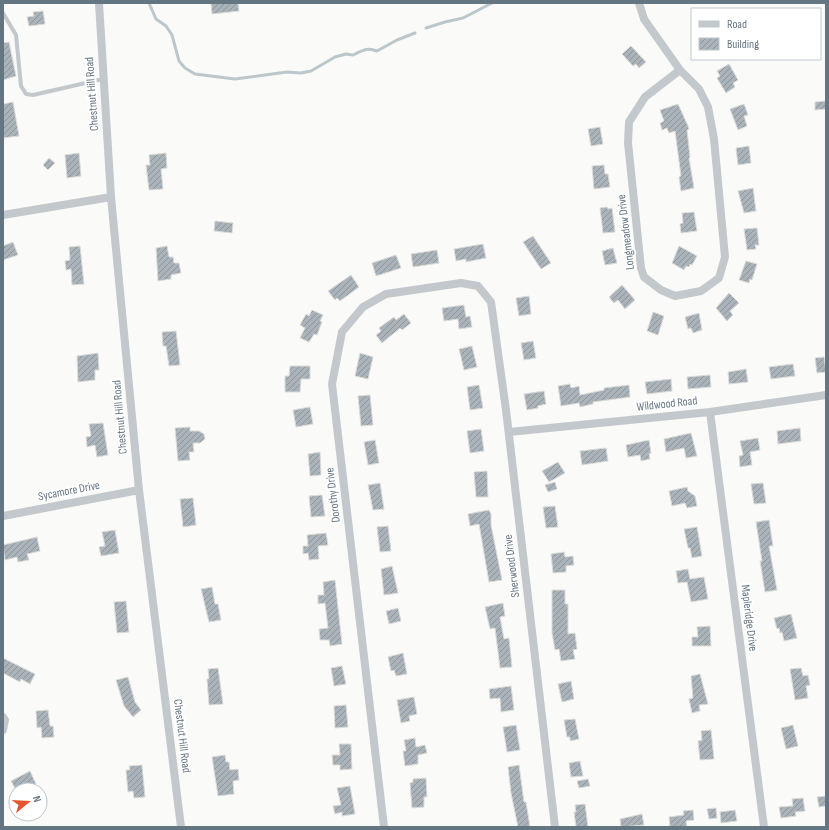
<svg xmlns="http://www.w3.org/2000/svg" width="829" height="830" viewBox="0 0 829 830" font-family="'Sofia Sans Condensed',sans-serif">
<defs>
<pattern id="building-hatch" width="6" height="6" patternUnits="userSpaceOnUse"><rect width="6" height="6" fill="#aab3b9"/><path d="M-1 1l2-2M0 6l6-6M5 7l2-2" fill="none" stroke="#8e969c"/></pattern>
</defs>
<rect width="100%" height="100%" fill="#fafaf8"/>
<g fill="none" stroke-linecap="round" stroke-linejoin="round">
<path stroke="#bbc7cb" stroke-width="3" d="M149,3L156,19L166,26L172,35L179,61L185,68L195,74L235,79L287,72L301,73L311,71L335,57L346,54L353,55C362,51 366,47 377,51L397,40L415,33
M426,28L445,22L463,18L492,3"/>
</g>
<path fill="url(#building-hatch)" stroke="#dcdcda" d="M211,3H238L239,11L212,14Z
M43,11L45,24L29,26L27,17L34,16L33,12Z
M9,42L16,76L3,80V43Z
M631,46L646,62L639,68L636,64L633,66L622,54Z
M729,64L738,80L733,83L735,87L726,93L717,78L720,76L717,71Z
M826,101V109L815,110V102Z
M13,102L19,136L3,138V104Z
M678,104L688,126L689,129L687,130L690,157L689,158L694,188L681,191L679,177L681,176L675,131L669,133L667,128L662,130L660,123L664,121L660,110Z
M744,104L748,115L744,116L747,126L738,130L730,109Z
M600,127L603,144L591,146L588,129Z
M749,146L751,163L738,165L736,148Z
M79,153L81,176L67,178L65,155Z
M166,153L167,168L161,169L163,189L149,190L146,165H150L149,155Z
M49,158L55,163L48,170L43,165Z
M604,165L605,174H608L610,187L594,189L592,166Z
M753,188L756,211L744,213L738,191Z
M607,207L608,209L612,208L615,232L603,233L600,208Z
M694,212L697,231L681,233L680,224L683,223L682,213Z
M215,221L233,223L232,233L214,231Z
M757,228L759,245H755L756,249L747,250L744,229Z
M533,236L551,263L541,269L523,242Z
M13,242L18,255L3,260V246Z
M483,244L486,258L466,262V259L456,261L454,249Z
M80,246L84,284L72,285L71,269L66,270L65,261L70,260L69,247Z
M167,246L169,257H173L174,263H179L181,273L171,275V279L158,281L156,248Z
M679,246L697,256L692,265L690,264L689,267L686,266L684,270L672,263Z
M613,248L617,263L605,265L602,251Z
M437,250L439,263L413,267L411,254Z
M396,255L401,268L376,276L372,263Z
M746,261L757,264L752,280L750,279L749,283L739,280Z
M351,275L359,287L340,301L337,298L335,300L328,291Z
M622,285L635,300L625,309L618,300L614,303L609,297Z
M729,293L739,303L730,311L733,315L727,321L716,308Z
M529,296L531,314L519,316L516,298Z
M464,305L466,317L470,316L472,327L459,329L458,319L444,321L442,308Z
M312,310L323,315L320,321L322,322L317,335L314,334L309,342L300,338L305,328L300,325L306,314L309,316Z
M653,312L664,316L658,335L647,331Z
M699,313L702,330L693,333L691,328L688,329L685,317Z
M404,314L411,323L402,330L400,328L382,343L376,335L381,331L379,328L394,317L396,320Z
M176,331L180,365L169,366L166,346H163L162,332Z
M533,341L536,358L524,360L521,343Z
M472,346L477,367L464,370L459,349Z
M98,353L99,370H95V380L78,382L77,356Z
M360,353L373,357L368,379L355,376Z
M824,357L826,372L817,373L815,358Z
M793,364L795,376L771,379L769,367Z
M290,366H310V379H301L300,392H285V376H289Z
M746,369L748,382L729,384L728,372Z
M710,375L711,387L688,389L687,377Z
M671,379L672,391L647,394L645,382Z
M570,384L571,388L579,386L580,395L604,390V388L629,385L630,397L593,402V404L580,407L579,403L561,406L558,386Z
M479,385L483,408L470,410L467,387Z
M544,391L546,404L538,406V408L527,410L524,394Z
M370,395L373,425L361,426L358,396Z
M310,407L313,424L296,427L293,410Z
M103,423L108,455L97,457L95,445L87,447L86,437L91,436L89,424Z
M190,427V431H199L204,434L205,439L200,443H193L194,452H189L190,460L178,461L175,428Z
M800,428L801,441L778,444L777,431Z
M481,429L484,451L470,453L467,431Z
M691,433L697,456L686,458L684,448L666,452L664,439Z
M758,438L760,450L750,452L752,465L740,467L739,456L743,455L740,441Z
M375,440L379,463L368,465L364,442Z
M649,440L651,453L649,454L650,459L641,461L640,455L628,457L626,445Z
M606,448L608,461L582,465L580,451Z
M320,452L321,475L310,476L308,454Z
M558,462L565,473L549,482L542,471Z
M487,471L488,497H476L474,472Z
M555,482L557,489L548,492L545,485Z
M380,483L384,509L373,510L368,485Z
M763,483L766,503L754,504L751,484Z
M687,487L688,491L695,496L697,506L687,508L685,503L672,506L669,491Z
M322,495L325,516L311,517L309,496Z
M193,498L196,525L183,527L180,499Z
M555,506L558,527L546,528L543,507Z
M489,510L491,514V525L502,580L489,582L479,524L470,526L468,514Z
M769,520L773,546H769L777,590L765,592L760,561H762L756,522Z
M388,526L391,551L380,552L377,527Z
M697,527L702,556L692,558L690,548H688L684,529Z
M115,530L119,553L101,556L99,547L105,546L102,532Z
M326,533L328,545L318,546L319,559L309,560L308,553L303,554V546H308L307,535Z
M37,537L40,551L27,554L29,560L18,562L17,557L5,560L3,545Z
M564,552L565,557L573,556L574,565L566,566V572L553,573L551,554Z
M392,566L398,593L384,595L381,569Z
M688,569L690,579L704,577L708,599L691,602L687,582L678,583L676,571Z
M335,580L342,644L330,646L329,640H320L319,629L328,628L325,603L318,604V595H324L323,582Z
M212,587L215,604H218L221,620L209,622L201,589Z
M552,590H565V604H568V634L575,633L577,649L573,650L575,659L561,661L559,649L555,650L552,633Z
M126,601L129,632L117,633L114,602Z
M503,603L505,616L500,617L504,639L509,638L512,667L500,668L495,628L490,629L485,607Z
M398,608L401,621L389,624L386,611Z
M791,614L797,638L784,641L782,632L780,633L779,628L777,629L774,618Z
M710,626L711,646H692V637H698L697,627Z
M403,653L407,674L396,676L394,670L391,671L388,657Z
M3,658L35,674L30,684L21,679L20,682L3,673Z
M342,666L346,684L334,686L331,668Z
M218,668L223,704L209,705L207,679H209L208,669Z
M801,668L803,676L808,675L810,685L806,686L808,698L795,700L790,669Z
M700,674L708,704L699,705L700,711L692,713L689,699L693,698L691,676Z
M128,677L135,702L141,710L133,717L124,706L116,680Z
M571,681L574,699L562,702L558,684Z
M511,686L514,710L501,712L500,698L490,699L489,689Z
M414,697L417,714L409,716L410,721L401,723L397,700Z
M346,705L348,727L335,728L334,706Z
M48,710L50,726H53L54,737L42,738L41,727L37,728L36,711Z
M575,719L579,739L570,741V737H567L564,720Z
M516,725L520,750L507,752L503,727Z
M793,725L798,746L786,749L781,728Z
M711,730L714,759L700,760L698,741L702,740L701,731Z
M415,738L416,747L425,745L427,753L418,755V764L405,766L403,751H406L404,740Z
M339,744H351L352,769L340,770V765H333L332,755H340Z
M225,755L226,762H229L230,770L238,769L239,780L233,781L234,794L218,796L212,757Z
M580,761L583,776L571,777L569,763Z
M142,765L145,797L134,798L133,791L128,792L126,770H130L129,766Z
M519,765L524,802H526L530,827H518L511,793L508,767Z
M30,771L36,784L25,790H16L11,781Z
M426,778L427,797H424V807L412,808L410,783L413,782V779Z
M588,779L590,786L579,788L577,781Z
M350,786L355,814L342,816V812L335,814L333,806L341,805L337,788Z
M826,796V806L819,807L817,797Z
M803,798L805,811L795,812L796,816L781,818L779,807L793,806L792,799Z
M585,804L588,827H576L574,812H576L575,805Z
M716,808L717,818L709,819L707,809Z
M693,810L694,820L686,821L687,827H670L669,817L684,815L683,811Z
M735,810L737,821L721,823L720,812Z
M642,814L644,825L621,827L620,819Z"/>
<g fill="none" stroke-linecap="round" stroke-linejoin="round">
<path stroke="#c3c8cc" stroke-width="4" d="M3,13L16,35L21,86L26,94L33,95L103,79"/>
<path stroke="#c3c8cc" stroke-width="8" d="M99,3L111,197L139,490L181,827
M639,3L644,19L680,70
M680,70L699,89L708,107L714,139L725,257L719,278L701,291L675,296L661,290L644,277L641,268L628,143L629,122L645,97Z
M3,215L111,197
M710,412L764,827
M509,432L710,412L826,395
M3,516L139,490
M3,717L5,720L3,730
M384,827L332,384L342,332L363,307L386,294L461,283L478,286L491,302L506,410L555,827"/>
</g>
<g text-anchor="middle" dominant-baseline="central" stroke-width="4" stroke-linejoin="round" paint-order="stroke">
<g font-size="12" fill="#657683" stroke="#fff">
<text transform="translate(92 94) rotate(-94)">Chestnut Hill Road</text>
<text transform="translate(626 232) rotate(-97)">Longmeadow Drive</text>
<text transform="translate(667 404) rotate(-6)">Wildwood Road</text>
<text transform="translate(120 417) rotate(-95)">Chestnut Hill Road</text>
<text transform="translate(69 491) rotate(-11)">Sycamore Drive</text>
<text transform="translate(333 495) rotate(-97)">Dorothy Drive</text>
<text transform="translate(512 566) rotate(-97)">Sherwood Drive</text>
<text transform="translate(749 618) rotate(83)">Mapleridge Drive</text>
<text transform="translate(182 736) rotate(83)">Chestnut Hill Road</text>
</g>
</g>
<rect width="829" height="830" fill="none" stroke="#657683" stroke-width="8"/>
<rect x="691" y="8" width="130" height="52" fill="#ffffff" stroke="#c1c8cd"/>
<rect x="699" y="21" width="20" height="6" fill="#c3c8cc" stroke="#c1c8cd"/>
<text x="727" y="28" font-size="12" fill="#657683">Road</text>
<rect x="699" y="38" width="20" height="12" fill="url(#building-hatch)" stroke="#c1c8cd"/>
<text x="727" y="48" font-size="12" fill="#657683">Building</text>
<g transform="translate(28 802) rotate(72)"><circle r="19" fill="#ffffff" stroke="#c1c8cd"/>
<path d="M0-3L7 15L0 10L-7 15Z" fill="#e4572e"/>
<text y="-6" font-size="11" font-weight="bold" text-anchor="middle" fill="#657683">N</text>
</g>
</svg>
